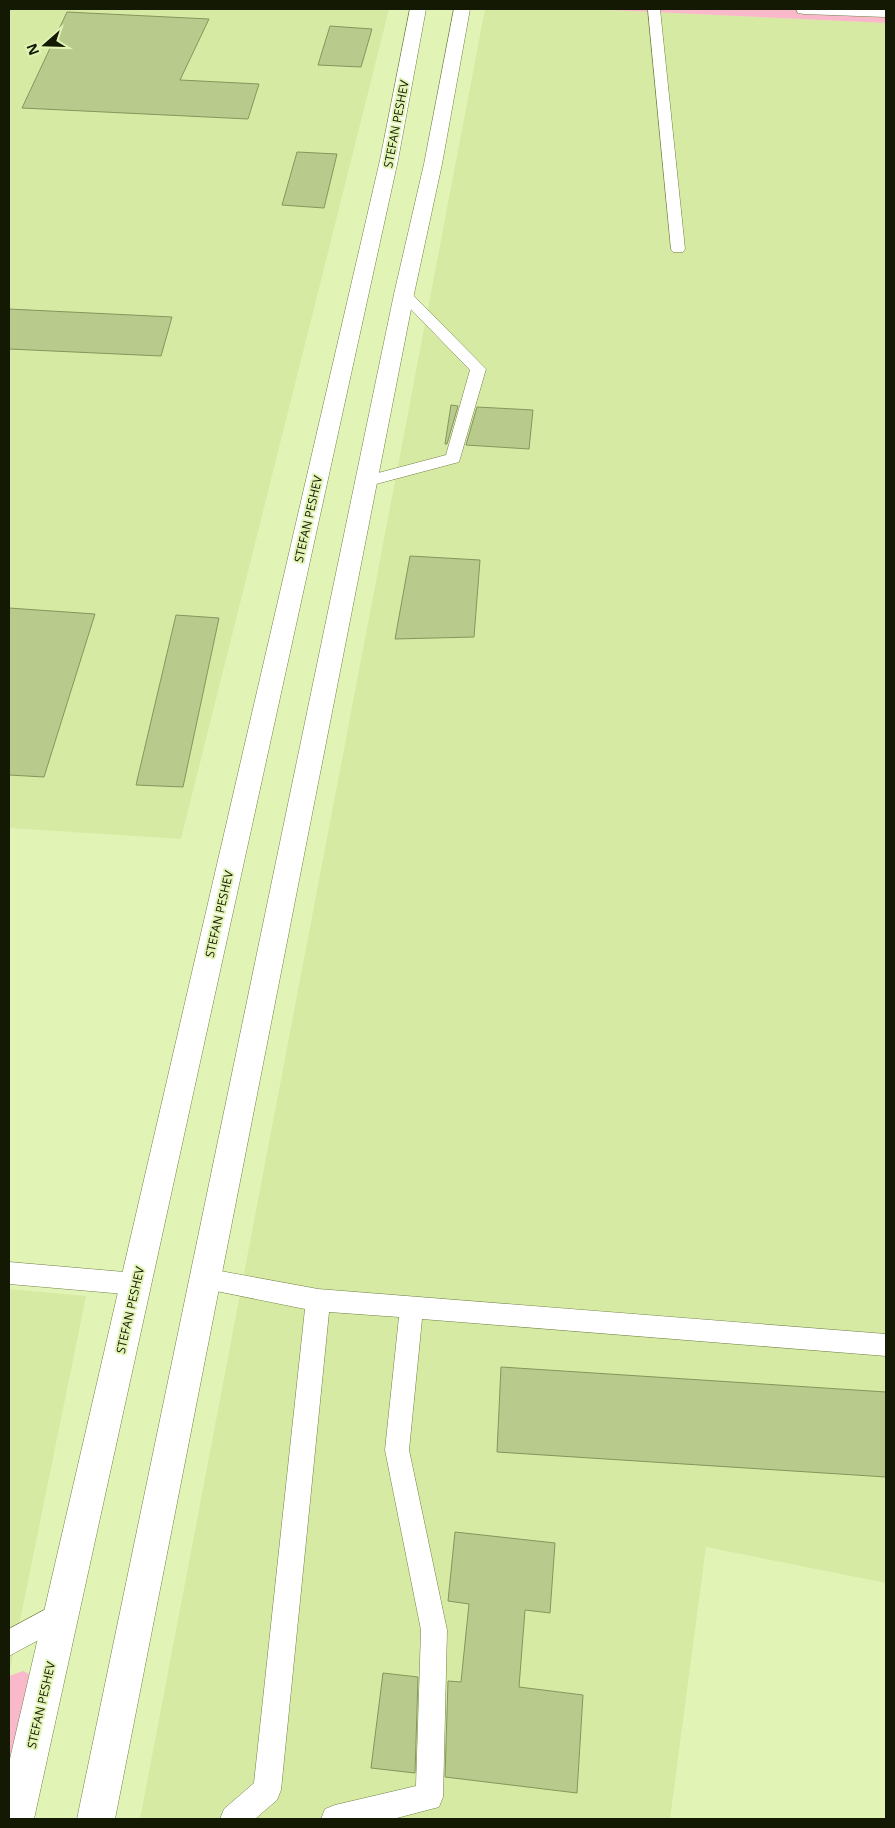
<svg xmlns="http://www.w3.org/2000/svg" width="895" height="1828" viewBox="0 0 895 1828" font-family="'Open Sans',sans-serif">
<rect width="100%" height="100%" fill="#e2f4b5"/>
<path fill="#d6eaa4" d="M9,9H389L181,839L9,828Z
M485,9H587L886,23V1583L706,1547L670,1819H140Z
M9,1289L86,1296L9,1675Z"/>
<path fill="#fab9ca" d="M587,9H886V23Z
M23,1671L29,1674L27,1686L9,1767V1676Z"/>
<path fill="#b8ca8c" stroke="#86965b" d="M67,12L209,19L180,80L259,84L248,119L22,108Z
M330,26L372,29L361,67L318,65Z
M297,152L337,154L324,208L282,205Z
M9,309L172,317L161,356L9,349Z
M451,405L458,406L447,444H445Z
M477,407L533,410L529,449L466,445Z
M410,556L480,560L474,637L395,639Z
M9,608L95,614L44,777L9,775Z
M176,615L219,618L183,787L136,785Z
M501,1367L886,1392V1477L497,1452Z
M455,1532L555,1543L550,1613L525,1610L519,1687L583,1695L577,1793L445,1777L448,1681L461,1682L469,1604L448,1601Z
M383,1673L418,1677L415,1773L371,1768Z"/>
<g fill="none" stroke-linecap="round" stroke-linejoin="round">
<defs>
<path id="lane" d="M648,9H660L685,249L683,252H673L671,249Z
M404,290L409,291L486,369L459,462L365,487L359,486L357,482L359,478L446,455L470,370L399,297L397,294L399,291Z
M9,1262L136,1273L144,1276L148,1284L144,1292L136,1295L9,1284Z
M204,1268L318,1289L886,1334V1356L422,1319L409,1450L447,1630L443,1797L439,1807L393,1819H321L325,1809L335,1805L416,1786L421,1630L385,1450L399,1317L329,1312L281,1790L277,1800L255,1819H220L224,1809L254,1783L305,1309L196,1287L192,1279L196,1271Z
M61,1601L70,1605L74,1614L70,1623L9,1656V1629Z"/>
<path id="street" d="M796,9H886V17L804,14L798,13Z"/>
<path id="secondary" d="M410,9H426L398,160L34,1819H9V1763L380,160Z
M454,9H470L442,164L414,294L115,1819H77L394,294L424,164Z"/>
</defs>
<use href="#lane" stroke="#718146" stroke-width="1"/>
<use href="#street" stroke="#718146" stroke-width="1"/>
<use href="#secondary" stroke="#718146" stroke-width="1"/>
<use href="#lane" fill="#fff" fill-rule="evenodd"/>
<use href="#street" fill="#fff" fill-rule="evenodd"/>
<use href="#secondary" fill="#fff" fill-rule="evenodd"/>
</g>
<g text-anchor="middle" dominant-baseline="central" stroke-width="4" stroke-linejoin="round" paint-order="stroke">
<g font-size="12" fill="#141903" stroke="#e2f4b5">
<text transform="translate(396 124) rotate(-79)">STEFAN PESHEV</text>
<text transform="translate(308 519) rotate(-77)">STEFAN PESHEV</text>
<text transform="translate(219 914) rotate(-77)">STEFAN PESHEV</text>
<text transform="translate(130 1310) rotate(-77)">STEFAN PESHEV</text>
<text transform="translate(41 1705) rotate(-77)">STEFAN PESHEV</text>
</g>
</g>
<rect width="895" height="1828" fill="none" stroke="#141903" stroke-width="20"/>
<g transform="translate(45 45) rotate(250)" stroke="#e2f4b5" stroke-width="4" paint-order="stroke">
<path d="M0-4L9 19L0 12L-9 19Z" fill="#141903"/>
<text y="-8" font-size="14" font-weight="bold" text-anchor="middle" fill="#141903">N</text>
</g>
</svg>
